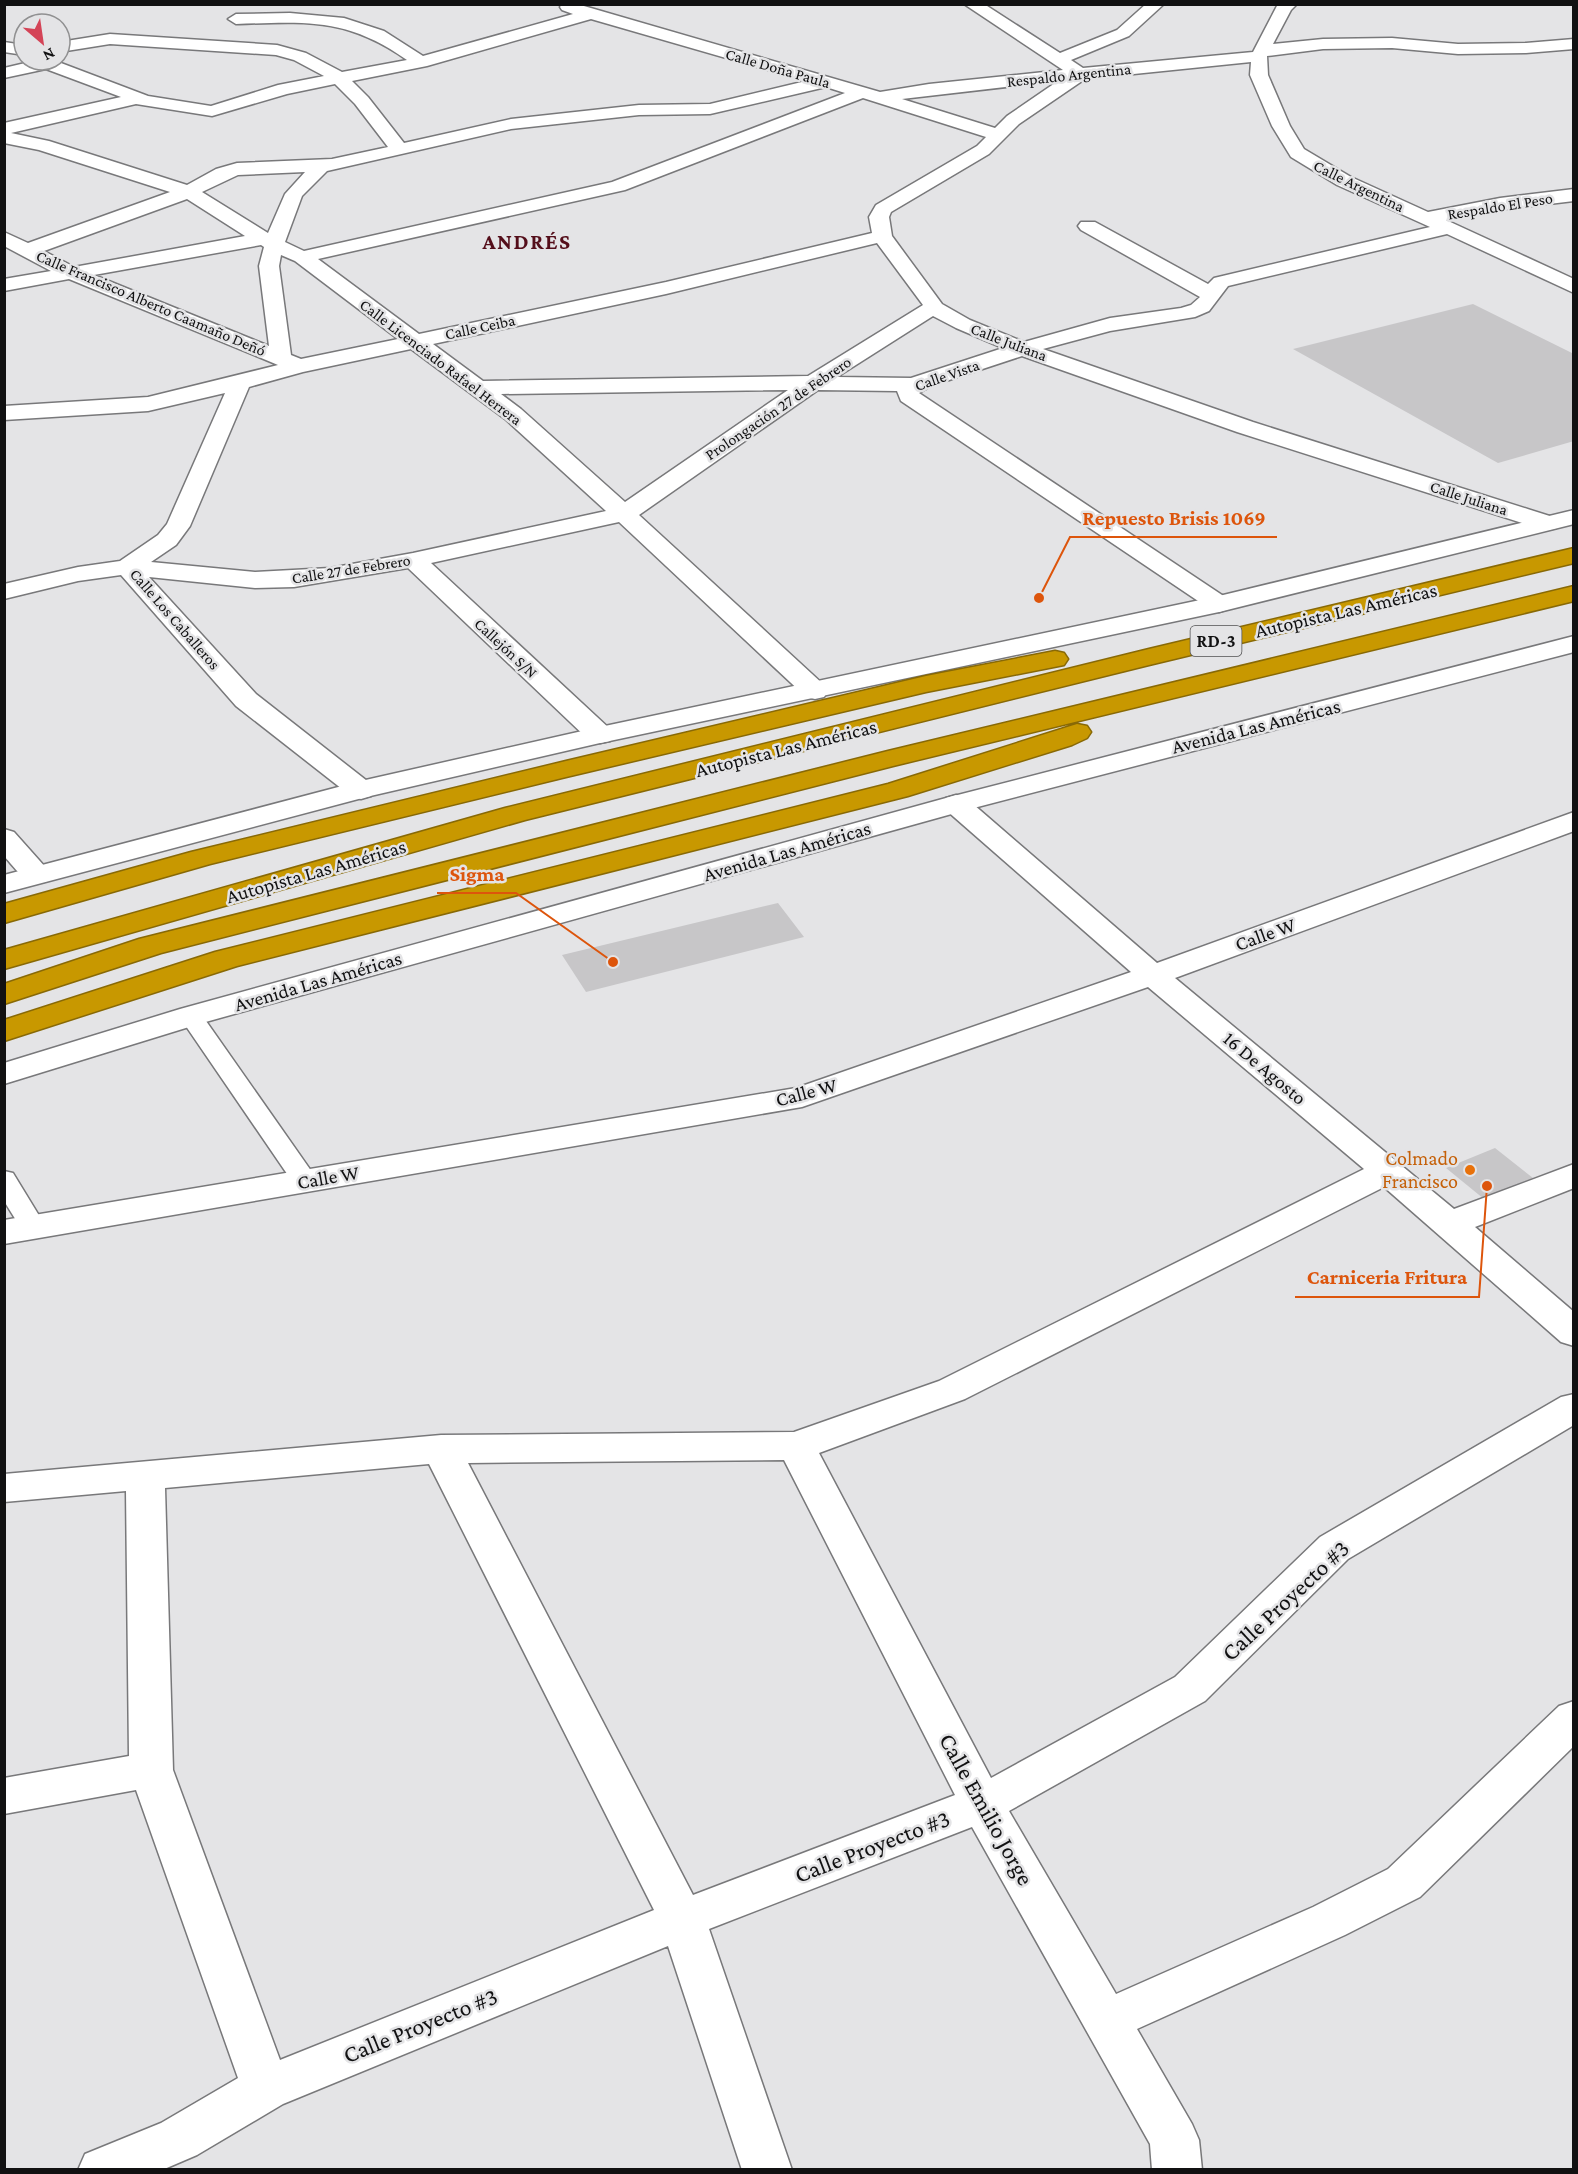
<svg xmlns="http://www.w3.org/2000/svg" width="1578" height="2174" viewBox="0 0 1578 2174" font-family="'Crimson Pro',serif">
<rect width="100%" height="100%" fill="#e4e4e6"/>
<path fill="#c7c6c8" d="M1473,304L1574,354V441L1498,463L1293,349Z
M778,903L804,937L586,992L562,955Z
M1495,1148L1533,1178L1484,1199L1446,1168Z"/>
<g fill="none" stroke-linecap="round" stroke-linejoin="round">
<defs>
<path id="lane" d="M191,1009L199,1011L314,1175L318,1181L314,1187L305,1189L296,1187L179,1016L183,1011Z
M4,1171L13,1173L46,1227L42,1233L33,1235L24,1233L4,1201Z"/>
<path id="street" d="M562,4H577L880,92L929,84L1063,70L964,4H984L1060,53L1117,30L1146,4H1164L1129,36L1071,60L1083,68L1253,52L1278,4H1297L1291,10L1273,44L1323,39L1392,38L1458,44L1526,43L1574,39V49L1526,53L1458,54L1392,48L1323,49L1267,56L1268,75L1290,126L1304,149L1351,177L1428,212L1500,198L1574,189V201L1500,210L1446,220L1574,279V293L1447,234L1228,286L1209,311L1195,317L1110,331L1043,349L1253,422L1556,518L1559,523L1556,528L1547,530L1538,528L1237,432L1022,356L931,386L919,393L1228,599L1232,604L1228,609L1219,612L1210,609L901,401L897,391L818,390L639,515L824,685L828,691L824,697L815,699L806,697L619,522L431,563L610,729L614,735L610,741L600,743L590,741L408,568L294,587L255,588L149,577L256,694L371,784L375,790L371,796L361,799L351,796L236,706L121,575L78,581L4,599V584L78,567L120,561L158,535L167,524L225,393L148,411L4,420V406L148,397L278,365L69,279L4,291V279L51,271L4,246V232L28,243L170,192L39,150L4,143V123L121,97L46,69L4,78V68L38,60H53L148,96L211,106L278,85L324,76L294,60L276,55L110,44L60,52V42L110,34L277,45L306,53L342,72L407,60C346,17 306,22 236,24L228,19L236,14L290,13L344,18L384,31L423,56L573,14L562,10L560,7ZM591,19L806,81L710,104L639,105L511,119L404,143L368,97L352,81L427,66ZM1251,62L1250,75L1272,126L1291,157L1337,185L1430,227L1214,278L1208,284L1095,222H1081L1078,226L1081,230L1200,297L1191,305L1181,308L1110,318L1024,342L970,320L942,304L892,236L889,217L891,212L989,154L1019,124L1085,79ZM1058,81L1007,116L995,128L902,99ZM335,84L355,104L388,147L332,159L237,163L216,169L187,185L49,141L11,133L136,104L212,116L287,94ZM826,87L845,93L612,182L304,251L285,242L302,196L327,171L511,129L639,115L710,114ZM863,98L986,137L977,146L876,205L869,217L872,233L666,282L419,334L318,259L625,190ZM305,172L285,194L268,233L202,192L238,175ZM187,199L245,236L74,267L44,251ZM877,243L923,305L808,376L483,381L433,344L666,294ZM261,245L264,247L259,266L269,346L94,275ZM281,255L295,261L398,339L301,359L291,355L279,266ZM933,316L956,328L1003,348L911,378L837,377ZM411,349L505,419L606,511L413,553L330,568L255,572L151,562L176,545L190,526L249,387L303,372ZM788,390L625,502L521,409L501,394Z
M4,42L24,45V55L4,52Z
M956,795L966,798L1157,963L1574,812V831L1175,978L1454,1209L1574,1164V1188L1475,1227L1574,1312V1346L1561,1342L1384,1187L965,1399L819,1453L991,1778L1175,1677L1320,1537L1561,1397L1574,1394V1425L1348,1559L1205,1701L1009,1811L1116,1994L1313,1907L1388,1869L1559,1706L1574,1701V1746L1420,1897L1345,1935L1137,2029L1192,2124L1199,2140L1202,2170H1152L1150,2144L972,1827L709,1929L792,2170H742L668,1946L283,2104L197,2155L162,2170H78L85,2154L161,2123L238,2078L136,1790L4,1814V1778L129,1756L126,1491L4,1502V1474L441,1435L794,1432L939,1381L1364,1169L1148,987L802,1107L4,1244V1220L796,1088L1131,972L946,810L942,804L946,798ZM784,1460L955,1795L693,1895L468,1463ZM429,1464L654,1910L280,2060L173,1770L165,1488Z
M4,829L14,832L47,869L52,875L47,881C26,887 18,871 4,856Z"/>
<path id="secondary" d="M1574,510V524L1219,612L600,743L366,797L4,893V875L361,781L600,727L1219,596Z
M1574,636V652L966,810L202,1023L4,1084V1063L180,1009L946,798Z"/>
<path id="highway" d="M1574,548V563L1149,665L525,820L4,969V950L505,808L1149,649Z
M1574,586V601L893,766L161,953L4,1004V984L139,939L888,751Z
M1055,651L1064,653L1068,659L1064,665L926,692L566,777L210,864L4,923V904L191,852L566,761L926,676Z
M1077,724L1087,726L1091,732L1087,738L1072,745L908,796L237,966L4,1041V1020L215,952L888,784Z"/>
</defs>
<use href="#lane" stroke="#78787a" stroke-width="3"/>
<use href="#street" stroke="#78787a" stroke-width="3"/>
<use href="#secondary" stroke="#78787a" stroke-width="3"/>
<use href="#highway" stroke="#886906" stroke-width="3"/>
<use href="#lane" fill="#fff" fill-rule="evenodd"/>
<use href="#street" fill="#fff" fill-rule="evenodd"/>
<use href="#secondary" fill="#fff" fill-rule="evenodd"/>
<use href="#highway" fill="#c89800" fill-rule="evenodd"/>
</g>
<circle fill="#e8710a" stroke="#e4e4e6" stroke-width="2" cx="1470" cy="1170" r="6"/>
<g text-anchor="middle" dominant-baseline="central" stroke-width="5" stroke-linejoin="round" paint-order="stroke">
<g font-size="16" fill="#111112" stroke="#e4e4e6">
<text transform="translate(778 68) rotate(16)">Calle Doña Paula</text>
<text transform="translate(1069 75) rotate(-6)">Respaldo Argentina</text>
<text transform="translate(1359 186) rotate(26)">Calle Argentina</text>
<text transform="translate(1500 206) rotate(-9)">Respaldo El Peso</text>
<text transform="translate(151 303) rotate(23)">Calle Francisco Alberto Caamaño Deñó</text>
<text transform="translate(480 327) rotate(-12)">Calle Ceiba</text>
<text transform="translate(1009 342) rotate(21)">Calle Juliana</text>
<text transform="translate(441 362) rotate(37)">Calle Licenciado Rafael Herrera</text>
<text transform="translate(947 375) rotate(-19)">Calle Vista</text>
<text transform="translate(778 408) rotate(-34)">Prolongación 27 de Febrero</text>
<text transform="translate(1469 498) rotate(18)">Calle Juliana</text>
<text transform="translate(351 569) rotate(-9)">Calle 27 de Febrero</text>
<text transform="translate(175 619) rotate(49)">Calle Los Caballeros</text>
<text transform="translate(506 648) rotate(43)">Callejón S/N</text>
</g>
<rect fill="#e4e4e6" stroke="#505052" stroke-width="1.5" x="1190.5" y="626" width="51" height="30" rx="4.5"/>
<g font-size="18" font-weight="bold" fill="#111112">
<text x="1216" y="641">RD-3</text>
</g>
<g font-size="20" fill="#111112" stroke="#e4e4e6">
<text transform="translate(1346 610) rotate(-13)">Autopista Las Américas</text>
<text transform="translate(1256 726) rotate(-14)">Avenida Las Américas</text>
<text transform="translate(786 748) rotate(-14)">Autopista Las Américas</text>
<text transform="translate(787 851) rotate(-16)">Avenida Las Américas</text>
<text transform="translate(316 871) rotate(-16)">Autopista Las Américas</text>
<text transform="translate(1265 934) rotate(-20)">Calle W</text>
<text transform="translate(318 981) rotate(-16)">Avenida Las Américas</text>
<text transform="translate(1265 1068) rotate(40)">16 De Agosto</text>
<text transform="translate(806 1092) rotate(-15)">Calle W</text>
<text transform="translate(328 1177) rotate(-10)">Calle W</text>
</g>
<g font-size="20" fill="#c56008" stroke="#e4e4e6" text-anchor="end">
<text x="1458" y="1158">Colmado<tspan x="1458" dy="23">Francisco</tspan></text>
</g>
<g font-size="22" font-weight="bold" letter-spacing="1.5" fill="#540e1a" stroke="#e4e4e6">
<text x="527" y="241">ANDRÉS</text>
</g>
<g font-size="24" fill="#111112" stroke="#e4e4e6">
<text transform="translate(1285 1600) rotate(-43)">Calle Proyecto #3</text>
<text transform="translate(987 1809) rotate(61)">Calle Emilio Jorge</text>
<text transform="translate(872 1846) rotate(-21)">Calle Proyecto #3</text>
<text transform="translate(420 2025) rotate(-22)">Calle Proyecto #3</text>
</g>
</g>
<path fill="none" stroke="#dd550c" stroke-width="2" d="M1039 598L1070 537H1277M613 962L516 893H437M1487 1186L1479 1297H1295"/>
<g fill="#dd550c" stroke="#e4e4e6" stroke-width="2">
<circle cx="1039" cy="598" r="6"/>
<circle cx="613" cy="962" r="6"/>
<circle cx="1487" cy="1186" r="6"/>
</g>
<g font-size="21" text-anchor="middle" font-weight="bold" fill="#dd550c" stroke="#e4e4e6" stroke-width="5" stroke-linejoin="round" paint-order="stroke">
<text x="1174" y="525">Repuesto Brisis 1069</text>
<text x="477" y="881">Sigma</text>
<text x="1387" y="1284">Carniceria Fritura</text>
</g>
<rect width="1578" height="2174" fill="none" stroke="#111112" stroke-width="12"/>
<g transform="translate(42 42) rotate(151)"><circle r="28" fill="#e4e4e6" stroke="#909091" stroke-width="1.5"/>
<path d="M0-4.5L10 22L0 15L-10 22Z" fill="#d44457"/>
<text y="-9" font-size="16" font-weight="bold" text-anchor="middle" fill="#111112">N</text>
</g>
</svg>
